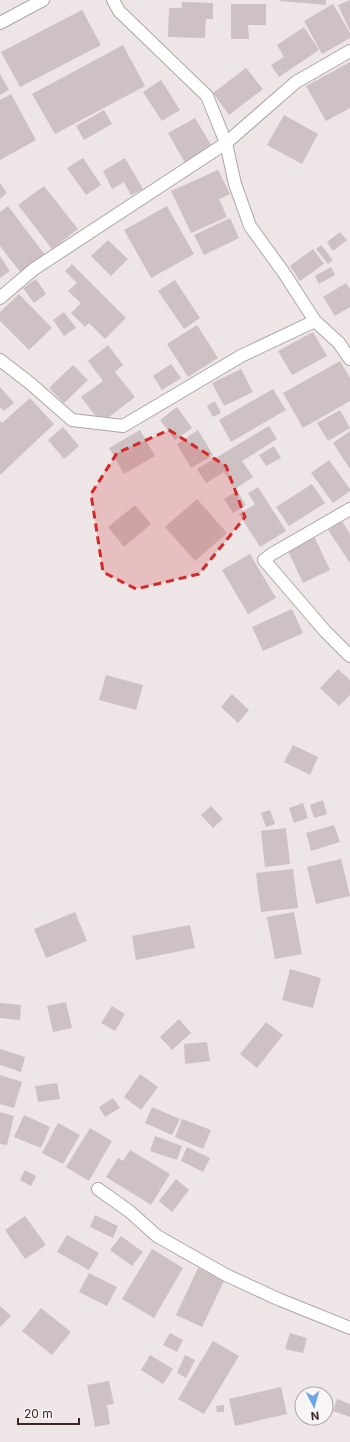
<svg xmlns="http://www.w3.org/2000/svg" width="350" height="1442" viewBox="0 0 350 1442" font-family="Inter,sans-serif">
<rect width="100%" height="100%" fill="#ede5e6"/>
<path fill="#cdc1c4" d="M280,0H326V5L280,1Z
M350,0V31L338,5Z
M182,2L213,3V19H206L205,38L168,37L169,8H182Z
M231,4H266V25H248L249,39H231Z
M333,4L350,33V38L322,54L304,21Z
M82,10L101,45L20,87L1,52Z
M304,27L319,50L279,77L271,65L284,57L277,45Z
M123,45L145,86L55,134L32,94Z
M350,62V108L326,121L306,86Z
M246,68L263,89L229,115L213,93Z
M0,74L9,90L0,95Z
M161,80L180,110L162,121L143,92Z
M11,94L36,140L0,160V100Z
M104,110L112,124L84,140L76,126Z
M284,115L318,134L302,164L267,145Z
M195,118L213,148L185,163L168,133Z
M83,158L101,185L86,195L67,168Z
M125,158L143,189L131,195L124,182L112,189L103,171Z
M218,170L230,194L219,199L227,217L191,233L171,191Z
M0,183L7,193L0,199Z
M44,186L78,229L52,249L18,205Z
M8,206L45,255L21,273L0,246V212Z
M167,206L194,254L151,278L124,230Z
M230,218L239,238L204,255L194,235Z
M340,232L347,240L333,251L327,242Z
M108,240L128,259L111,276L91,256Z
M321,245L333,260L328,264L316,249Z
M313,249L324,264L300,281L290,266Z
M0,256L10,271L0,278Z
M72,264L126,318L105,339L89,323L85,327L71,313L81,303L68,291L77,283L65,271Z
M331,267L335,275L319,284L315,276Z
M36,279L46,294L34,303L23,288Z
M175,280L200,318L184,329L158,291Z
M346,283L350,289V307L335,316L323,297Z
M19,294L52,328L29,350L0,321V312Z
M64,312L76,328L64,336L53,320Z
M197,325L218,358L188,377L167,344Z
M313,332L327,356L292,375L278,351Z
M108,345L123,365L115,372L135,397L101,423L81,397L103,381L88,361Z
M340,361L350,378V401L303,428L283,393Z
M171,364L181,378L162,390L153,376Z
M73,365L88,380L64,403L49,388Z
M241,369L253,392L224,406L212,383Z
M0,387L14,403L4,411L0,407Z
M273,389L286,410L231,442L219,420Z
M30,398L54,424L0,475V421L2,423Z
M215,401L221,413L213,417L207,406Z
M177,407L192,428L175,440L160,420Z
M340,410L350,428L328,441L317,423Z
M269,426L277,439L242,461L253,477L235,489L224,472L206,483L197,469Z
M63,427L79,446L64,459L48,440Z
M140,430L155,456L124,474L109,448Z
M198,430L213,455L191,468L177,444Z
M350,431V469L333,443Z
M274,446L281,458L266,466L259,455Z
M329,460L350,489V491L333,503L311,473Z
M312,484L325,503L289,526L276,507Z
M258,487L286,531L260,547L239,514L255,504L248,493Z
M237,491L246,505L233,513L224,499Z
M197,499L227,533L195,561L165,527Z
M135,505L151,524L124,547L108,527Z
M342,521L350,534V563L328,530Z
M314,536L330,570L303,583L287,549Z
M250,554L276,598L248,614L222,570Z
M292,609L303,633L263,651L252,627Z
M338,669L350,680V695L339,706L320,688Z
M106,675L143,685L136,710L99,700Z
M232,694L249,710L238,723L221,707Z
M293,745L318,757L310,775L284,762Z
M323,800L327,814L314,818L310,805Z
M303,803L308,818L294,823L289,808Z
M211,806L223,819L213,828L201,815Z
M270,810L275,824L266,827L261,813Z
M334,825L340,842L311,851L306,833Z
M286,828L290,864L265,867L261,831Z
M341,859L350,896L316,904L307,867Z
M293,869L298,908L261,912L256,873Z
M75,912L87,941L46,958L34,929Z
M294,912L302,954L275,959L267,917Z
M190,925L195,948L136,960L132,936Z
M290,969L321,978L313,1008L282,1000Z
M66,1002L72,1028L53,1032L47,1006Z
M0,1003L21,1005L20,1020L0,1018Z
M112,1006L125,1014L115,1031L101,1023Z
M179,1019L191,1033L172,1050L160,1037Z
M266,1022L283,1035L257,1068L240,1054Z
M207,1042L210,1061L185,1064L184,1044Z
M0,1049L25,1057L21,1072L0,1065Z
M140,1074L158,1087L141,1110L124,1097Z
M0,1075L22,1082L14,1108L0,1104Z
M57,1083L60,1099L38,1102L35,1086Z
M113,1098L120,1108L105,1117L99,1107Z
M152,1107L180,1119L172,1135L145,1123Z
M0,1112L14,1116L7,1145L0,1144Z
M24,1115L50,1127L41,1148L14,1137Z
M182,1119L211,1130L203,1149L175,1137Z
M58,1123L80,1135L63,1164L42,1153Z
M90,1128L112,1141L89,1181L66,1167Z
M155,1136L182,1146L177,1160L150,1151Z
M187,1147L210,1158L203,1172L181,1161Z
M130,1150L170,1174L151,1205L106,1177L118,1158L123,1161Z
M25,1170L36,1176L31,1186L20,1180Z
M176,1179L189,1190L172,1212L159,1201Z
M95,1215L118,1226L113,1238L90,1227Z
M25,1216L46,1245L25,1259L5,1230Z
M67,1235L99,1253L89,1270L57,1252Z
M121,1236L143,1252L132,1266L110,1250Z
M152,1249L183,1268L154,1318L122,1299Z
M198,1268L224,1281L202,1327L176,1315Z
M89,1273L117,1287L107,1306L79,1292Z
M0,1306L11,1316L0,1327Z
M41,1308L71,1332L52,1355L22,1331Z
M170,1333L183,1340L177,1352L163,1345Z
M290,1333L307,1338L303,1353L285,1349Z
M213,1341L239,1356L204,1414L178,1399Z
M150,1355L173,1369L163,1384L141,1370Z
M185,1355L195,1360L186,1378L177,1373Z
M109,1381L114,1404L107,1405L110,1424L95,1427L87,1385Z
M281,1387L287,1414L235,1426L229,1399Z
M337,1399L350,1404V1417L333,1411Z
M224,1405V1412H217L216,1406Z"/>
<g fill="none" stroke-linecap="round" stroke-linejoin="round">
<defs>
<path id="street" d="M113,0L119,11L207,96L226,143L235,184L250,226L284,273L315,321L339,343L350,359
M0,23L43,0
M0,298L34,269L226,143L296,82L350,51
M0,360L31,384L72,420L123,426L241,356L315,321
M350,509L272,554L264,560L325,631L350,656
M98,1189L129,1211L157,1236L226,1275L278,1299L350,1328"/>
</defs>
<use href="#street" stroke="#b1a4a5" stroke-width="14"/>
<use href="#street" stroke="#fff" stroke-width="12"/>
</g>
<path fill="#d62828" fill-opacity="0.2" stroke="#d62828" stroke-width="3" stroke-dasharray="8 5" stroke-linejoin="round" d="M169,430L226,466L245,517L199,574L136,589L103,572L91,494L117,453Z"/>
<g transform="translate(314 1406) rotate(174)"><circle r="19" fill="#f9f5f6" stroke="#aea2a3"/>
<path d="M0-3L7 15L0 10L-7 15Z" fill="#6ca7e3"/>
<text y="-6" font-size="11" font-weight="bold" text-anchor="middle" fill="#3d2626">N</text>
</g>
<path d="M18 1418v6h61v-6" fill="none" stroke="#3d2626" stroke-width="2"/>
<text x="24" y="1418" font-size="12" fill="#3d2626" stroke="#f9f5f6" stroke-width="3" paint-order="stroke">20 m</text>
</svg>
